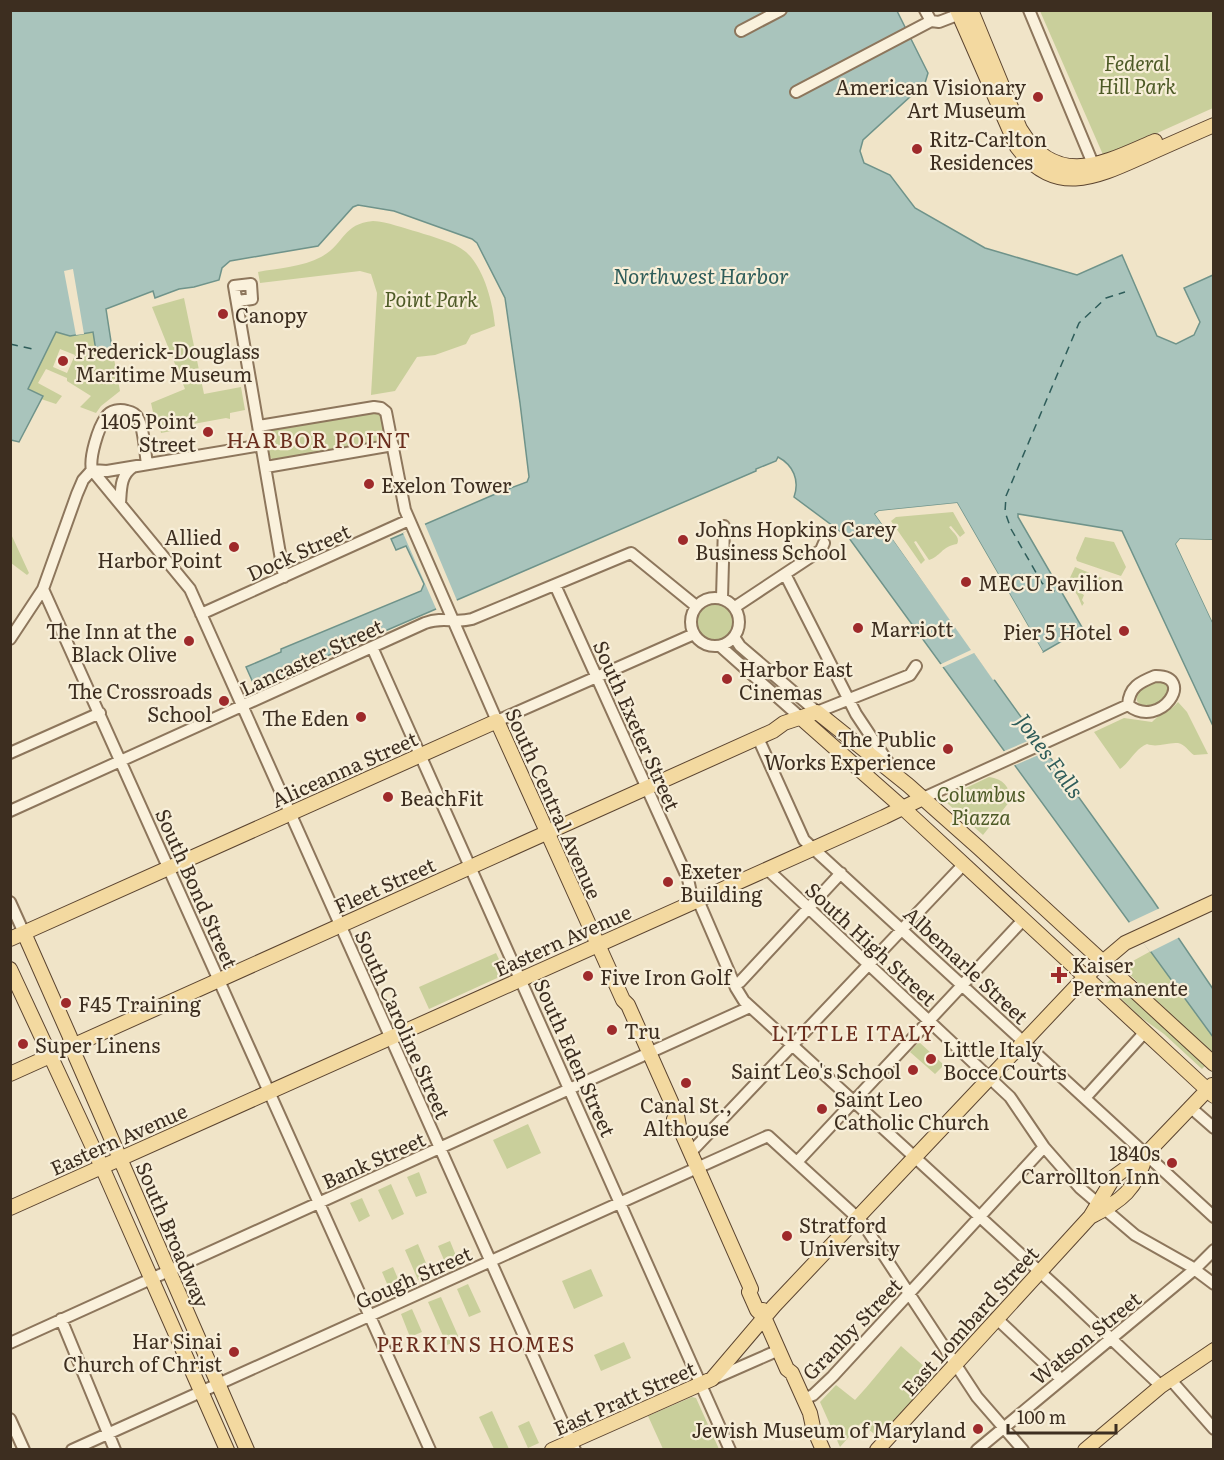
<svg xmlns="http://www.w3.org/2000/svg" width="1224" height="1460" viewBox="0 0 1224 1460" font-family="Literata,serif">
<rect width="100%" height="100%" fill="#f0e4c8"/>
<path fill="#c9cf9b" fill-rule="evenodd" d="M1040,11H1213V108L1104,157Z
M373,221C388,222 403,228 418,232C433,237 454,242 466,252C484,268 493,303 495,326L471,335L466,344L435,355L417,357L395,391L371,395L377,293L371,274L360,271L260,283L258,272C278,268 303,267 321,257C345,244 342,224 373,221Z
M184,298L204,394L241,387L245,410L230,413V419L226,418L177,427V430L161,433L159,421H155L151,403L185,389L152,307Z
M55,332L70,336L94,332L97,351L112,348L120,391L101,406L96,413L80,407L91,396L67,381V378L46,369L38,383L62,396L56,404L41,399L43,396L28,389ZM60,349L75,355L67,373L53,367Z
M375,411L383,414L387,438L383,443L274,461L268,455L265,434L268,429Z
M953,512L965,533L960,537L951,526L949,527C952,532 961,537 957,544C942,546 940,557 929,560L916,541L914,542L925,560L921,564L891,521L896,517Z
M11,534L29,573L27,575L11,563Z
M1085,537L1114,542L1126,567L1121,576L1077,561L1076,558Z
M1075,567L1117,584H1123V588L1104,581L1097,584L1094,578L1085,574L1077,578L1075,584L1079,592L1084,595L1082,600L1084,603L1082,606L1078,596L1068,582Z
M695 622a20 20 0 1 1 40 0a20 20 0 1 1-40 0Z
M1158,680C1183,690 1158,707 1142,707L1137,701C1134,687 1147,685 1158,680Z
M1178,702L1187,712L1208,754L1194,755C1189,752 1185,744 1178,743C1167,742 1158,748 1147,744C1136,748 1130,762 1120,769L1094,732L1124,718L1152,722C1160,713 1171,711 1178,702Z
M989,777C1003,779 1010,786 1010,801L983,835L947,803L951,795Z
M1151,951L1213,1037V1055L1124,969L1131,962Z
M496,953L506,974L429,1009L419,987Z
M1111,979L1141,1007L1158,1019L1206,1065L1202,1069L1164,1034L1139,1016L1106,984Z
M919,1042L944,1065L935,1074L910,1052Z
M528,1124L541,1153L507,1169L493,1140Z
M419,1172L427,1193L416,1197L407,1177Z
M391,1184L404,1214L392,1220L378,1190Z
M362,1198L370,1216L359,1222L350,1203Z
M450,1241L459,1263L447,1267L438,1246Z
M418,1244L431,1275L418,1280L405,1250Z
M393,1267L402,1288L391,1293L382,1272Z
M591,1269L603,1296L574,1309L562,1281Z
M468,1284L481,1312L469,1317L457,1289Z
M441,1297L460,1340L447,1345L428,1302Z
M412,1309L422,1332L410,1337L401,1314Z
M624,1342L631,1358L601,1371L594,1355Z
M901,1346L935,1376L879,1438L861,1423L840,1447L820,1402L836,1385L855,1400C871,1383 885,1364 901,1346Z
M692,1397L696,1398L719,1449H663L648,1416Z
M492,1411L509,1449H494L479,1417Z
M529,1421L539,1443L528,1448L518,1426Z"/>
<path fill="#a9c4bc" stroke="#6f938a" stroke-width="1.5" d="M11,11H897L928,73L925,83L863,140L860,151L864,163L890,175L915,208L985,248L1077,275L1122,255L1157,336L1176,344L1194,335L1200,322L1184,288L1213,275V540L1180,539L1176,544L1213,623V726L1122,531L1018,514V517L1083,629L1043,652L957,503L879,511L875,514L1152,899L1213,989V1037L849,538L794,497C800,480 793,465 778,457L776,461L756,469V471L255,687L246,667L281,652V649L421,591L424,584L406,546L396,550L391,539L500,492L527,482L529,477L520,403L505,298L477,243L472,239L394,211L358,205L353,207L318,246L230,261L222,268L219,280L194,287L179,289L155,298L153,291L106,309L112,348L96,351L93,332L70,336L56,332L28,389L43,396L19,442L11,440V442Z"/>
<path fill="#f0e4c8" d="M73,269L84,334L76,335L64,271Z
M957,503L1043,652L1040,653L955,506L878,515L996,679L993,680L974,653L941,668L939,665L971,650L875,514L879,511Z
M424,522L458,603L437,611L403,533Z
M1180,539L1213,540L1214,543L1180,544L1214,616L1213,623L1176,544Z
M1037,737L1048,751L1013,766L1002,752Z
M1160,908L1180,937L1150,952L1128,923Z"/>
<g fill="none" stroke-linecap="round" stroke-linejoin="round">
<path stroke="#2f5d5a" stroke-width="1.5" stroke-dasharray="8 6" stroke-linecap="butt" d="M10,344L37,350
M1055,591L1050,590L1042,583L1011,529L1005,512L1006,496L1079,323L1106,298L1125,292"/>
<defs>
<path id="minor" d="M925,10L931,21L939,22L965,12
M1029,10L1091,159L1092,166
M741,31L781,10
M796,92L931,21
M238,301L252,299L251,284L234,286L284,577
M259,426L374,407L381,408L386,412L405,510L497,721L694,634
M266,467L393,445
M92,470L190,589L575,1450
M92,470L107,471L262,445
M92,470C89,458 98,428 106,417C110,410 120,409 127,411C132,412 136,414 138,418C144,428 145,452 147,464
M120,504C121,490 120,475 133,467
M785,574L856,714L894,771
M555,585L688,879L693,902
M43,589L430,1450
M691 622a24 24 0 1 1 48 0a24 24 0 1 1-48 0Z
M722,598L724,526
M735,607L821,550L824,543
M201,614L409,520
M734,637L740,646L817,712L910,675L916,666
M10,639L43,589L77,494L83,480L92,470
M720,646L801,718
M372,647L730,1450
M1155,676C1197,675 1161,731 1128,705C1129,687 1140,682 1155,676Z
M758,738L804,840L1214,1217
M10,753L100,713
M923,798L1128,705
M10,811L425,623C445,616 453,624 472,619L631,553L696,606
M767,869L1010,1097L1044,1147L1080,1188L1135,1235L1190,1266L1214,1284
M698,900L736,988L744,1001L1063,1293L1161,1386
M10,902L24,933
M735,985L740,982L841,873
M1085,1098L1145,1032
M1190,1107L1214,1128
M691,1152L964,864
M797,1162L1023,920
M996,1318L1061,1379
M61,1319L115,1450
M10,1343L750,1007
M713,1379L779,1350
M1170,1379L1214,1429
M804,1399L813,1395L833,1376L1044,1147
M10,1419L24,1450
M72,1450L768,1136L862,1222L977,1397L1023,1450
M977,1450L1195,1269L1214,1250"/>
<path id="major" d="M957,10L1017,147C1056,198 1097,177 1146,155C1168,145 1191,135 1214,125
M971,10L1020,129C1057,190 1104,163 1155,141
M801,718L903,808L1214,1096
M24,933L70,1037L71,1046L247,1450
M10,939L497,721L623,1000L628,1005L677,1115L679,1126
M10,969L102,1167L227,1450
M10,1074L773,731L784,723L817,712L908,785L979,848L1214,1064
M674,1119L681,1131L751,1289L749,1292L757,1310L764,1317
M10,1208L884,817L923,798
M1090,1217C1122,1201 1137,1189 1146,1154
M763,1310L764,1317L787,1369L792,1373L810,1413L813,1427L823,1450
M552,1450L712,1379L774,1306L1085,977L1125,943L1214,902
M877,1450L1090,1217L1114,1177L1146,1154L1212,1085
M1085,1450L1161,1386L1214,1350"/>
</defs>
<use href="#minor" stroke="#8d765c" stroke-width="14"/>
<use href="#major" stroke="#5b4430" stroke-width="16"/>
<use href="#minor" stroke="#faf1dc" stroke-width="10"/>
<use href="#major" stroke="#f3d9a0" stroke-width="14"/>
</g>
<g fill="#9e2a2b" stroke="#f7eed8" stroke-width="2">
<circle cx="1038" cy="97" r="6"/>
<circle cx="917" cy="149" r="6"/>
<circle cx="223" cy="314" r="6"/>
<circle cx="63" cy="361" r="6"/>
<circle cx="208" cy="432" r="6"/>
<circle cx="369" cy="484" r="6"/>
<circle cx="683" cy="540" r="6"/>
<circle cx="234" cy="547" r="6"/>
<circle cx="966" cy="582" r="6"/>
<circle cx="858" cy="628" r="6"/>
<circle cx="1124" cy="631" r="6"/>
<circle cx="189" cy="641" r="6"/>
<circle cx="727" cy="679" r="6"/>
<circle cx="224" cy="701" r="6"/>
<circle cx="361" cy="717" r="6"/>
<circle cx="948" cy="749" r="6"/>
<circle cx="388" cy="797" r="6"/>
<circle cx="668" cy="882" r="6"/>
<path d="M1056 966h6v6h6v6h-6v6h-6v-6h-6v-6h6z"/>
<circle cx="588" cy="976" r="6"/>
<circle cx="66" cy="1003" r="6"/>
<circle cx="612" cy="1030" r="6"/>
<circle cx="23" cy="1044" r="6"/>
<circle cx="931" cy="1059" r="6"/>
<circle cx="913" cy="1070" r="6"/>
<circle cx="686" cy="1083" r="6"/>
<circle cx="822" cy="1109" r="6"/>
<circle cx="1172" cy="1163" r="6"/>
<circle cx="787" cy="1236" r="6"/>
<circle cx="234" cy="1352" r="6"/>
<circle cx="978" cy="1429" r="6"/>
</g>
<g text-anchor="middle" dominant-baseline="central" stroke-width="4.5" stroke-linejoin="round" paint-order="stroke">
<g font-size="20" font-style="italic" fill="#4d5a26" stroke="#f7eed8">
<text x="1137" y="62">Federal<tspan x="1137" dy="23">Hill Park</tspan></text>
<text x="431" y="298">Point Park</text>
<text x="981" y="793">Columbus<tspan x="981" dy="23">Piazza</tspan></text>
</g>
<g font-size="20" fill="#3d2e20" stroke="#f7eed8" text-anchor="start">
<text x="1026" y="86" text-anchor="end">American Visionary<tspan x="1026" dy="23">Art Museum</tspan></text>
<text x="929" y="138">Ritz-Carlton<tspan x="929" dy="23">Residences</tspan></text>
<text x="235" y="314">Canopy</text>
<text x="75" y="350">Frederick-Douglass<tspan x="75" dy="23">Maritime Museum</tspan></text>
<text x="196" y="420" text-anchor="end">1405 Point<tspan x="196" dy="23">Street</tspan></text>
<text x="381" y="484">Exelon Tower</text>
<text x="695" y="528">Johns Hopkins Carey<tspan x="695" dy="23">Business School</tspan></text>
<text x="222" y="536" text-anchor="end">Allied<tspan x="222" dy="23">Harbor Point</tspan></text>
<text x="978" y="582">MECU Pavilion</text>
<text x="870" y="628">Marriott</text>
<text x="177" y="630" text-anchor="end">The Inn at the<tspan x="177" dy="23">Black Olive</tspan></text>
<text x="1112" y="631" text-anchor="end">Pier 5 Hotel</text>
<text x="739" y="668">Harbor East<tspan x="739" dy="23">Cinemas</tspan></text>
<text x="212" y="690" text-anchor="end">The Crossroads<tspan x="212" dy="23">School</tspan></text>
<text x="349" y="717" text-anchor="end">The Eden</text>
<text x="936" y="738" text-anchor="end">The Public<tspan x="936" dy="23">Works Experience</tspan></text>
<text x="400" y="797">BeachFit</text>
<text x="680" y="870">Exeter<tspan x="680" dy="23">Building</tspan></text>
<text x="1072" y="964">Kaiser<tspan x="1072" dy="23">Permanente</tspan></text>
<text x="600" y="976">Five Iron Golf</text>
<text x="78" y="1003">F45 Training</text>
<text x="624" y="1030">Tru</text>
<text x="35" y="1044">Super Linens</text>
<text x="943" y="1048">Little Italy<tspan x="943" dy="23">Bocce Courts</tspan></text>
<text x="901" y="1070" text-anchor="end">Saint Leo's School</text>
<text x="834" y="1098">Saint Leo<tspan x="834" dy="23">Catholic Church</tspan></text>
<text x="686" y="1104" text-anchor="middle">Canal St.,<tspan x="686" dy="23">Althouse</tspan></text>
<text x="1160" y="1152" text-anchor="end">1840s<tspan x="1160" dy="23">Carrollton Inn</tspan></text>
<text x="799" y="1224">Stratford<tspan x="799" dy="23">University</tspan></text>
<text x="222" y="1340" text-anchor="end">Har Sinai<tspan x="222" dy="23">Church of Christ</tspan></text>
<text x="966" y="1429" text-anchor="end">Jewish Museum of Maryland</text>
</g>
<g font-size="20" fill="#3d2e20" stroke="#f7eed8">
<text transform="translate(298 551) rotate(-24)">Dock Street</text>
<text transform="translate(311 656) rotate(-25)">Lancaster Street</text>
<text transform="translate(638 725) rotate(66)">South Exeter Street</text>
<text transform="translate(344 768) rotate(-24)">Aliceanna Street</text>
<text transform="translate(555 803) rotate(66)">South Central Avenue</text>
<text transform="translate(384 884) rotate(-24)">Fleet Street</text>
<text transform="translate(198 888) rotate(66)">South Bond Street</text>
<text transform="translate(562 939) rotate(-24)">Eastern Avenue</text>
<text transform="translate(872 943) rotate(43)">South High Street</text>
<text transform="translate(967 964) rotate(43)">Albemarle Street</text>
<text transform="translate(404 1024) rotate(66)">South Caroline Street</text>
<text transform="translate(576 1057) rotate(66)">South Eden Street</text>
<text transform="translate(118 1138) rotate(-24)">Eastern Avenue</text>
<text transform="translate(373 1159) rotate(-24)">Bank Street</text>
<text transform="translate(174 1234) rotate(67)">South Broadway</text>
<text transform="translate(413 1276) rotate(-24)">Gough Street</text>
<text transform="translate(969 1320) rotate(-48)">East Lombard Street</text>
<text transform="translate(851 1328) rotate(-46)">Granby Street</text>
<text transform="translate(1085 1337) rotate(-39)">Watson Street</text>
<text transform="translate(624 1397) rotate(-24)">East Pratt Street</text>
</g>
<g font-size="21" font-style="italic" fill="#2f5d5a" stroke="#f7eed8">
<text x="701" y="274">Northwest Harbor</text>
<text transform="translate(1051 755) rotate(54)">Jones Falls</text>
</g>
<g font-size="21" letter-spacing="1.5" fill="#6b2e1e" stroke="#f7eed8">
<text x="319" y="438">HARBOR POINT</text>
<text x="854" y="1031">LITTLE ITALY</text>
<text x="476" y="1342">PERKINS HOMES</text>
</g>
</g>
<rect width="1224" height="1460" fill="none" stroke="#3d2e20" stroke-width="24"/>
<path d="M1008 1424v9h108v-9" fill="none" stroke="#3d2e20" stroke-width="3"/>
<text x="1017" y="1424" font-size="18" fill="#3d2e20" stroke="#f7eed8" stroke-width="4.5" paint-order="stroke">100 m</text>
</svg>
